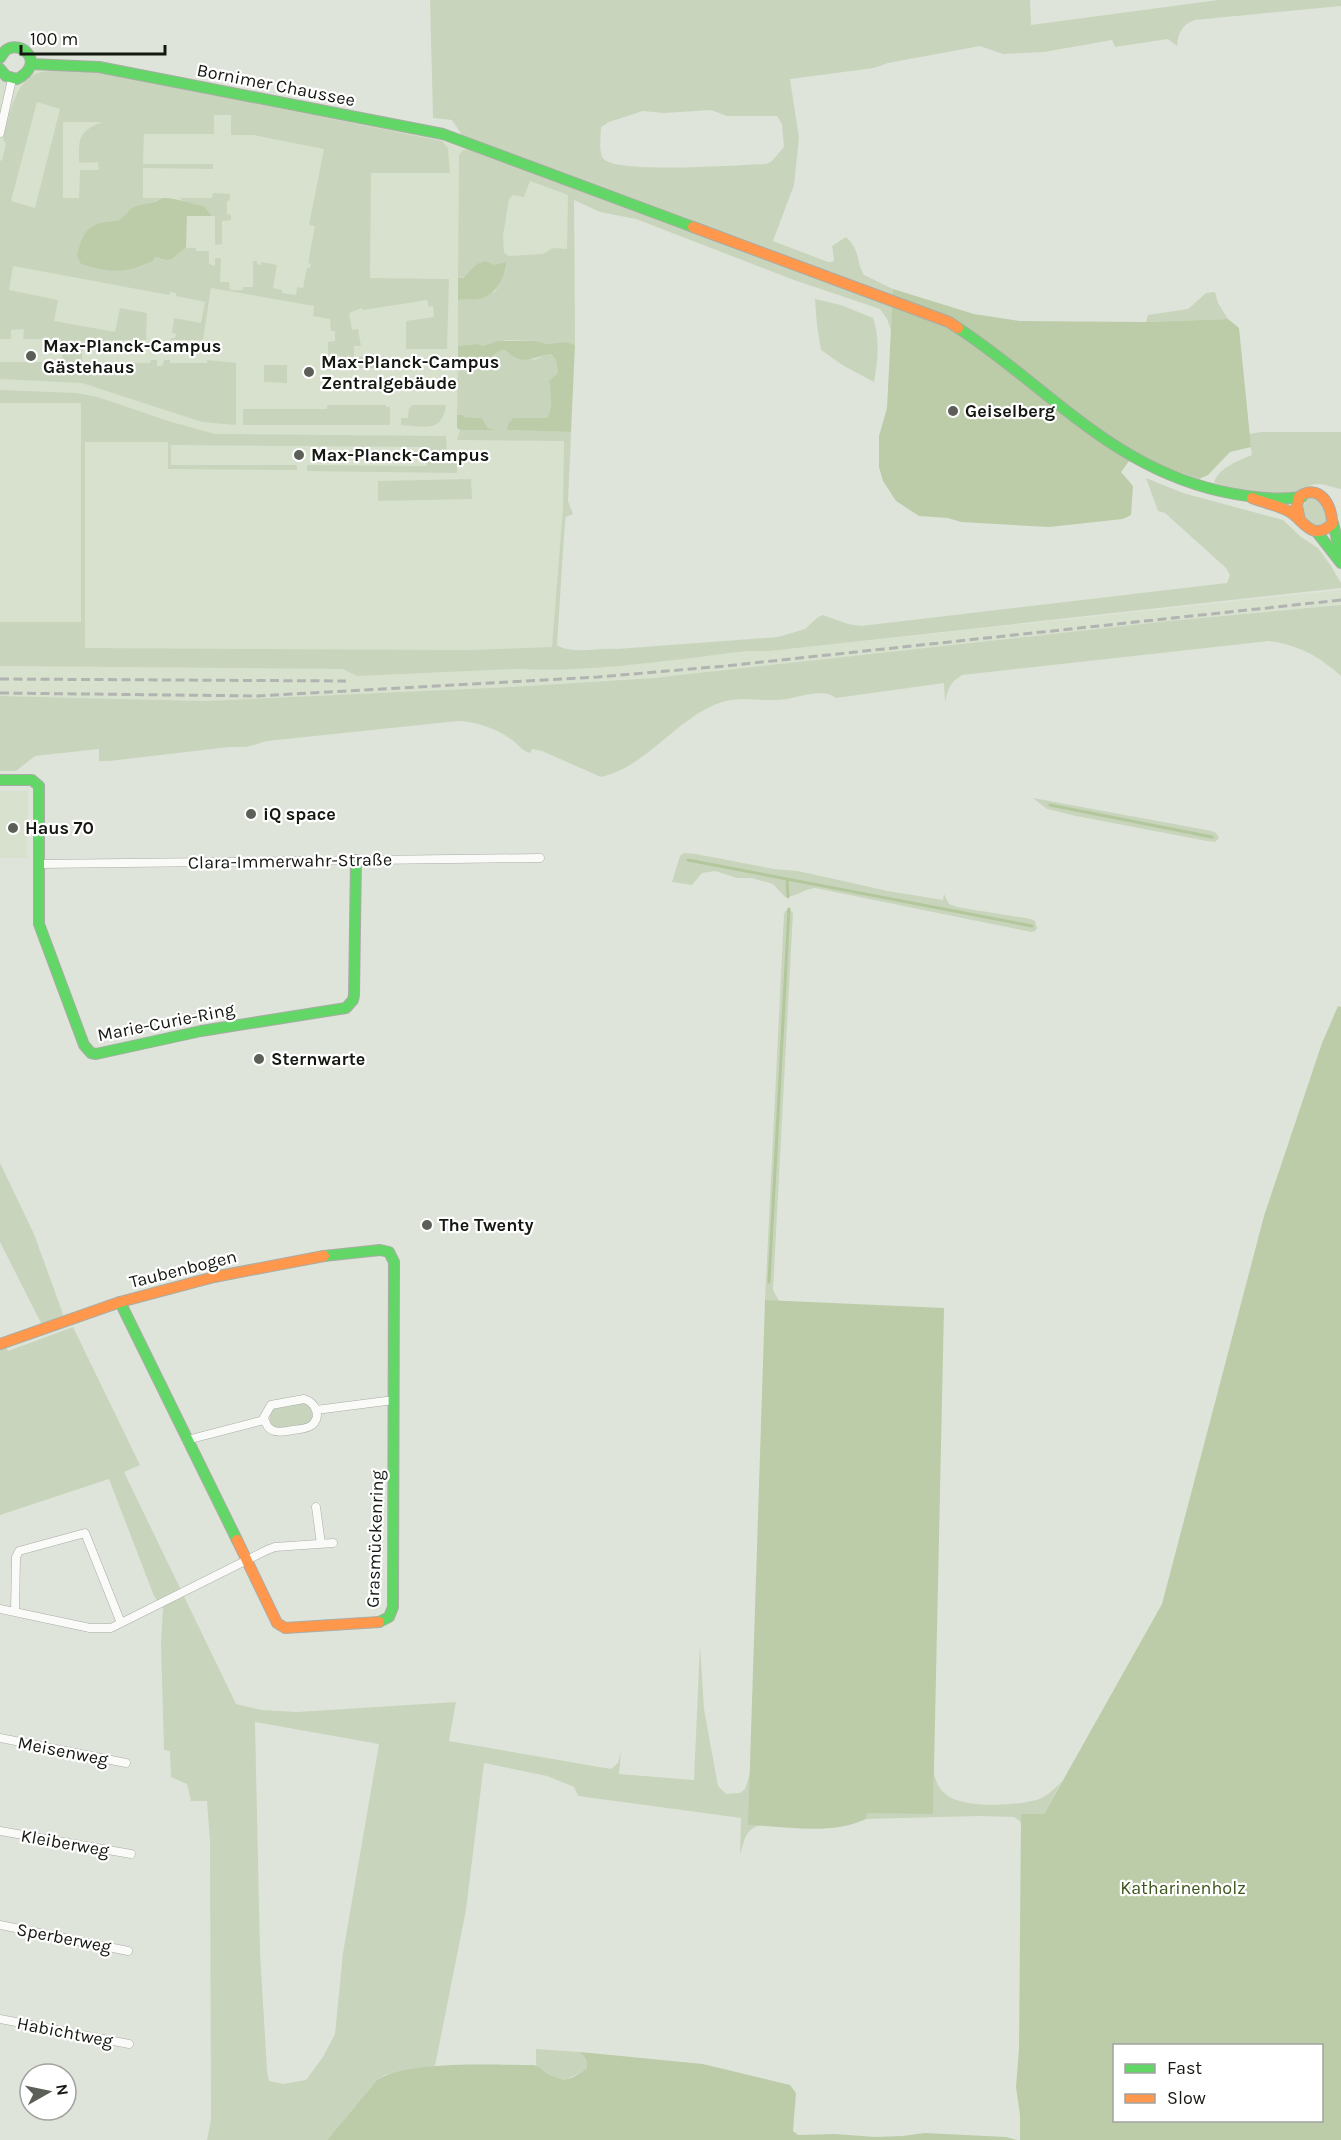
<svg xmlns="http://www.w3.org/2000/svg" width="1341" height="2140" viewBox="0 0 1341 2140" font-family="Karla,sans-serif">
<rect width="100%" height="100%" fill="#dfe4da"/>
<path fill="#d8e1ce" d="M31,64L70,65L443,134L580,184L574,199L575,334L570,414L571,448L568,501L552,647L468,650L0,649V69L12,79Z
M1341,590V605L1169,621L674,676L510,687L206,701L0,696V666L343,669L357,676L518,669L540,670L621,665L750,651H770Z
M0,791H28L27,858H0Z"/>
<path fill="#c8d5bc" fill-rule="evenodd" d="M430,0H1030L1031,25L1218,0H1341V6L1195,20C1183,24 1178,32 1177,46L1168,39L1115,47L1112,40L1044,52L1003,54L980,46L888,63L874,68L790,79L799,138L794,185L773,241L828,262H833L834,259L832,246L846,237C862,253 855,260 864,275L893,289V296L464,138L452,120L433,118ZM711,110L727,116H777L782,124L784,147L771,162L765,164C740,165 617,174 604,159C598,153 601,136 601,127L609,122L643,111L664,113Z
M81,70L94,71L442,141L448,148L450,173H371L370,278L449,279L447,349H406V321L434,317L433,306L429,307L427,300L363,310L362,308L349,313L352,330L358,329L361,346H354V357H395V368H357C349,359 339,350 328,362V342L335,341V331H331L330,319L313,316L314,306L211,288L203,340H171V338H175L176,334L172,333L174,318L201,323L205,302L176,296V293L170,292L169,295L13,266L9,290L58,300L54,321L115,332L120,308L147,313L146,340L82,341V364L150,363L151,360H157V366H162L164,360H170V363H207V360L236,363V425L202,422L82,383L0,379V362H62L61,339H23L24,329L11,330V339H0V161L2,160L6,144L3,139C9,118 14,81 38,73C51,69 67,71 81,70ZM37,102L60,109L35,208L11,201ZM214,115H231V135H253L324,149L309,225L315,226L308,263L311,264L310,268H307L303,288L297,287L296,295L282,293V290L273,288L277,265L262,262L261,265L257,264V261H253V287H243V290H230L229,282H220L221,258H215V266L209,264V251H196V248C186,247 181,250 175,258L162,260L155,257L151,262L142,263L138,268L116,221L123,218C131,203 149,206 163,198H143V168L213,169V164H143L144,134H214ZM63,122H102C78,132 79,137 79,163L98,162L99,170H80L79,198H63Z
M469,149L893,306L891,330L887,319L880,309L794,280L636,219L600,212L574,200L575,345L566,342L546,344L536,341L506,340L483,346L478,344L458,346V300H470L495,292L506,270L501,265C492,266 481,269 472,272C466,274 465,278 458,278L459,155L463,150ZM530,181L568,195L567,249L553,248L543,254L509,256L504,253L503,236L509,199L513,195L524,197Z
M213,193L230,194V200L227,201V214L231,215V220L222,221V244L215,245V216H212L204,206L188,204L179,198H212Z
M1215,292L1218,303L1228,319L1146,322L1148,315L1188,309L1206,293Z
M815,299L841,305L873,318C880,338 878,361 874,382L844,366L821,350L817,326Z
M505,350L510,354L535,360L542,356L551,354L556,360L558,373L549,385C553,396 551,408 547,418H513L507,430L571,432L568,501L573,514L566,517L565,520L557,645C573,655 597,647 617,649L778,637L805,629L818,617L823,615L848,624L861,626L1227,583L1230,575L1226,568L1165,513L1158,511L1146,478L1183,493L1283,520L1301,537L1318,548L1331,566L1341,583V588L770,651H749C676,659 592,673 518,669L357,676L343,669L0,666V622H81V403H0V390L76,393L98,397L168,421L215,434L446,436L447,454L427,453V447L171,445V465H297V470L168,469V442H85V648L468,650L552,647L563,508L564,441L457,440L460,430H492L488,428L482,418L463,417V415H457L458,365H464V359H489L499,351Z
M264,365H287V383L264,382Z
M327,405H386V407H390V425H243V409H327Z
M411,405H446C442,434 424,426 401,425V418H408L409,408L411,407Z
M1261,432H1341V489C1333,488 1326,484 1318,484C1307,484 1298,493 1288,494C1276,496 1223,489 1214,482C1219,468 1239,460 1252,455L1249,434Z
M427,460H457V473L307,471V465L427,466Z
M471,479L472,499L378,501V481Z
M1313,496H1322L1329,520C1321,527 1312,527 1305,519C1302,508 1302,501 1313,496Z
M1341,605V676C1319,656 1299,645 1269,641L962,675C950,682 948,689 945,702L944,683L836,698C824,688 801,696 787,699C761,703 740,694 714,705C673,723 645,767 601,777L542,751L532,749L530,753C521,750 519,745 512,740C496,728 477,722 458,721L267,741L246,747H229L109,761H99V749L35,756L16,771H0V696L206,701L510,687L653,678L1169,621Z
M1033,798L1212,831L1216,833L1219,838L1215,842L1207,841L1076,816L1047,809Z
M684,853L696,854L774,869L798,871L888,891L943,900L944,894L949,904L957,907L1031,919L1035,921L1037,928L1035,931L1031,932L815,888C804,889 796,897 785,897L773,884L752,878H737L715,871L702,873L692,885L672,882L680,856Z
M789,909L793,913L773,1290L779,1301L765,1300L784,914L786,910Z
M0,1163L34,1234L63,1314L60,1323L44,1329L0,1242Z
M73,1327L140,1465L124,1472L236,1704L261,1710L297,1712L456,1702L449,1741L611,1769L618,1763L621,1751L619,1774L694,1780L700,1645L704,1709L718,1786L726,1794L740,1793L745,1789L751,1770L749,1824L762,1825C744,1829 745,1840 740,1855L741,1818L578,1796L574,1787L547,1776L484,1763L466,1910L435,2066L385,2075L377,2080L327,2140H207L211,2120L210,1841L207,1801H191L187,1784L171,1777L170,1751L164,1750L161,1643L163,1608L154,1596L109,1479L0,1515V1349L6,1347L8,1351ZM255,1722L379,1744L343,1953L335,2034L323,2057L306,2080L283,2084L269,2081L267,2070L260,1952Z
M303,1402C341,1427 252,1446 273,1408Z
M934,1773C936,1782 939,1790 948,1796C966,1808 1015,1806 1036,1800C1047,1797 1054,1789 1062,1781L1044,1814H1021V1822L1014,1817L978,1816L866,1819V1813H932Z
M536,2049L580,2052L586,2059L587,2068C561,2085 561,2082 536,2065Z"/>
<path fill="#bccca9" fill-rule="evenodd" d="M163,198C179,198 189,204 204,206L212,216H187L186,248C172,257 175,264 155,257L152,262C144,263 141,267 134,268C116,274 98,269 81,264L77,255C81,240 84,228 100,223C107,221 113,222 119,220C126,217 128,208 137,206C148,202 151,205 163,198Z
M485,261L495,265L506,262C506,270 504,274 501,281C490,301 479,299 458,300V278H463L477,264Z
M893,289L974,314L1019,321L1146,322L1228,319L1239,328L1251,447L1230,452L1208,475L1199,479L1168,468L1135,453L1121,472L1133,486L1131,515L1123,519L1049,527L961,522L948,518L919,516L896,501L883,481L879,467V436L887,408Z
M498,341H536L546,344L566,342L575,345L571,432L507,430L508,424L513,418H547C553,405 551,395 549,381L558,373L556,360L551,354C531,357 523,367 505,350L499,351L489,359H464V365H458V346L478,344L483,346Z
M457,415H463L464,417L482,418L488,428L495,430H460L457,428Z
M1338,1006L1341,1007V2140H1020V2115L1016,2087L1019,2049L1021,1814H1044L1162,1604L1264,1216L1322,1043ZM1114,2046H1322V2120H1114Z
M765,1300L944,1308L933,1814L867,1813L866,1819C830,1836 787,1826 748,1825Z
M580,2052L703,2064L790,2085L796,2093L793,2131L798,2135L835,2134L875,2137L902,2136L925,2133L1006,2137L1017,2140H327L377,2080C409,2060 493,2065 531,2065C537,2065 540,2067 544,2071C564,2084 569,2081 587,2068L586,2059Z"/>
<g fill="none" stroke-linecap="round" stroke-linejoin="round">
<path stroke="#b3c79c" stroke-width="3" d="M1050,805L1212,837
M688,860L1032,926
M787,879L788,897
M769,1282L789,909"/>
<defs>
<path id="street" d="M0,133L12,79
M39,864L540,858
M304,1399C315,1402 322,1416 312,1425C307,1429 300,1429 293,1430C279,1433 267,1434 264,1417L271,1405Z
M316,1410L394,1400
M187,1440L264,1420
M316,1507L321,1544
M0,1609L90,1628H111L267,1550L275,1547L333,1543
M15,1612L16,1557L19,1551L85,1533L121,1623
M0,1738L126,1763
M0,1831L131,1854
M0,1925L128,1951
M0,2019L129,2044"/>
<path id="fast" d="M0,58C2,55 4,52 6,50C21,39 47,63 17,79L6,76L0,69
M31,64L99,67L443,134L693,227
M958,328C1048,387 1110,466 1220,491C1247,497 1274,501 1302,497
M1333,523L1341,556
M1316,531L1341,563
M0,780H32L39,786V924L84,1045L91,1053L96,1054L201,1031L346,1008L353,1000L354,995L356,860
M324,1256L380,1250L389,1252L394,1262L393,1607L389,1617L379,1622
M120,1302L237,1540"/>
<path id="slow" d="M693,227L949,322L958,328
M1252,498C1264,503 1277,505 1288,511C1304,519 1311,543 1332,524C1333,506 1319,482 1299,497L1297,506L1300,520
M0,1344L120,1302L214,1277L324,1256
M237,1540L277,1623L285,1628L379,1622"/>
</defs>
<use href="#street" stroke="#a9aca5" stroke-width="9"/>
<use href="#fast" stroke="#a9aca5" stroke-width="12"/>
<use href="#slow" stroke="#a9aca5" stroke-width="12"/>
<use href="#street" stroke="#fafbf9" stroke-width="8"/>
<use href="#fast" stroke="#63d668" stroke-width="10"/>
<use href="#slow" stroke="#ff974d" stroke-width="10"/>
<path stroke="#b2b4b1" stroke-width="3" stroke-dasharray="9 4.5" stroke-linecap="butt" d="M0,679L346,681
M0,693L258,696L598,677L725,666L1341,600"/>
</g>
<g fill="#5b5f57" stroke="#fff" stroke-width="2">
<circle cx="31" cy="356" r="6"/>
<circle cx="309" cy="372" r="6"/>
<circle cx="953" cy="411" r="6"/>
<circle cx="299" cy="455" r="6"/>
<circle cx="251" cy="814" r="6"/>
<circle cx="13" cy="828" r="6"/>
<circle cx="259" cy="1059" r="6"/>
<circle cx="427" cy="1225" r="6"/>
</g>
<g text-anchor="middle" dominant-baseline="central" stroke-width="4.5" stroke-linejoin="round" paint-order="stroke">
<g font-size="18" fill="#141811" stroke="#fff">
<text transform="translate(276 85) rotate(11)">Bornimer Chaussee</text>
<text transform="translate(290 861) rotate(-1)">Clara-Immerwahr-Straße</text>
<text transform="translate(166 1022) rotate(-11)">Marie-Curie-Ring</text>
<text transform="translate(183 1269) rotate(-14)">Taubenbogen</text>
<text transform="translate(375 1539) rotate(-88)">Grasmückenring</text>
<text transform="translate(63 1751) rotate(11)">Meisenweg</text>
<text transform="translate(65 1843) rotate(10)">Kleiberweg</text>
<text transform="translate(64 1938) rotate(11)">Sperberweg</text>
<text transform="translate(65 2032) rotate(11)">Habichtweg</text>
</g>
<g font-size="18" font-weight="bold" fill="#141811" stroke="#fff" text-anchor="start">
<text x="43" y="346">Max-Planck-Campus<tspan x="43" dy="21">Gästehaus</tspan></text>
<text x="321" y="362">Max-Planck-Campus<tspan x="321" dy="21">Zentralgebäude</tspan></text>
<text x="965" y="411">Geiselberg</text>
<text x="311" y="455">Max-Planck-Campus</text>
<text x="263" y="814">iQ space</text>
<text x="25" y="828">Haus 70</text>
<text x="271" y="1059">Sternwarte</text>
<text x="439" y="1225">The Twenty</text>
</g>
<g font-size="18" fill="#3c5419" stroke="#fff">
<text x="1183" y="1888">Katharinenholz</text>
</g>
</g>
<rect x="1113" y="2044" width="210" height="78" fill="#ffffff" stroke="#a1a3a0" stroke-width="1.5"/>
<rect x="1125" y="2064" width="30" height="9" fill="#63d668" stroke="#a1a3a0" stroke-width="1.5"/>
<text x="1167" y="2074" font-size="18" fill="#141811">Fast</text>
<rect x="1125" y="2094" width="30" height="9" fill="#ff974d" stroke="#a1a3a0" stroke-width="1.5"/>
<text x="1167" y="2104" font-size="18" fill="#141811">Slow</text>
<g transform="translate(48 2092) rotate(81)"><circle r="28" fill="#ffffff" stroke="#a1a3a0" stroke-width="1.5"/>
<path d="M0-4.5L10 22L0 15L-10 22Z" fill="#5b5f57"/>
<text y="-9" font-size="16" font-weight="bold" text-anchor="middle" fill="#141811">N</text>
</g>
<path d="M21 45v9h144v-9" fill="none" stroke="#141811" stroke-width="3"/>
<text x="30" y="45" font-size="18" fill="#141811" stroke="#ffffff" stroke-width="4.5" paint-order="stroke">100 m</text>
</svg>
